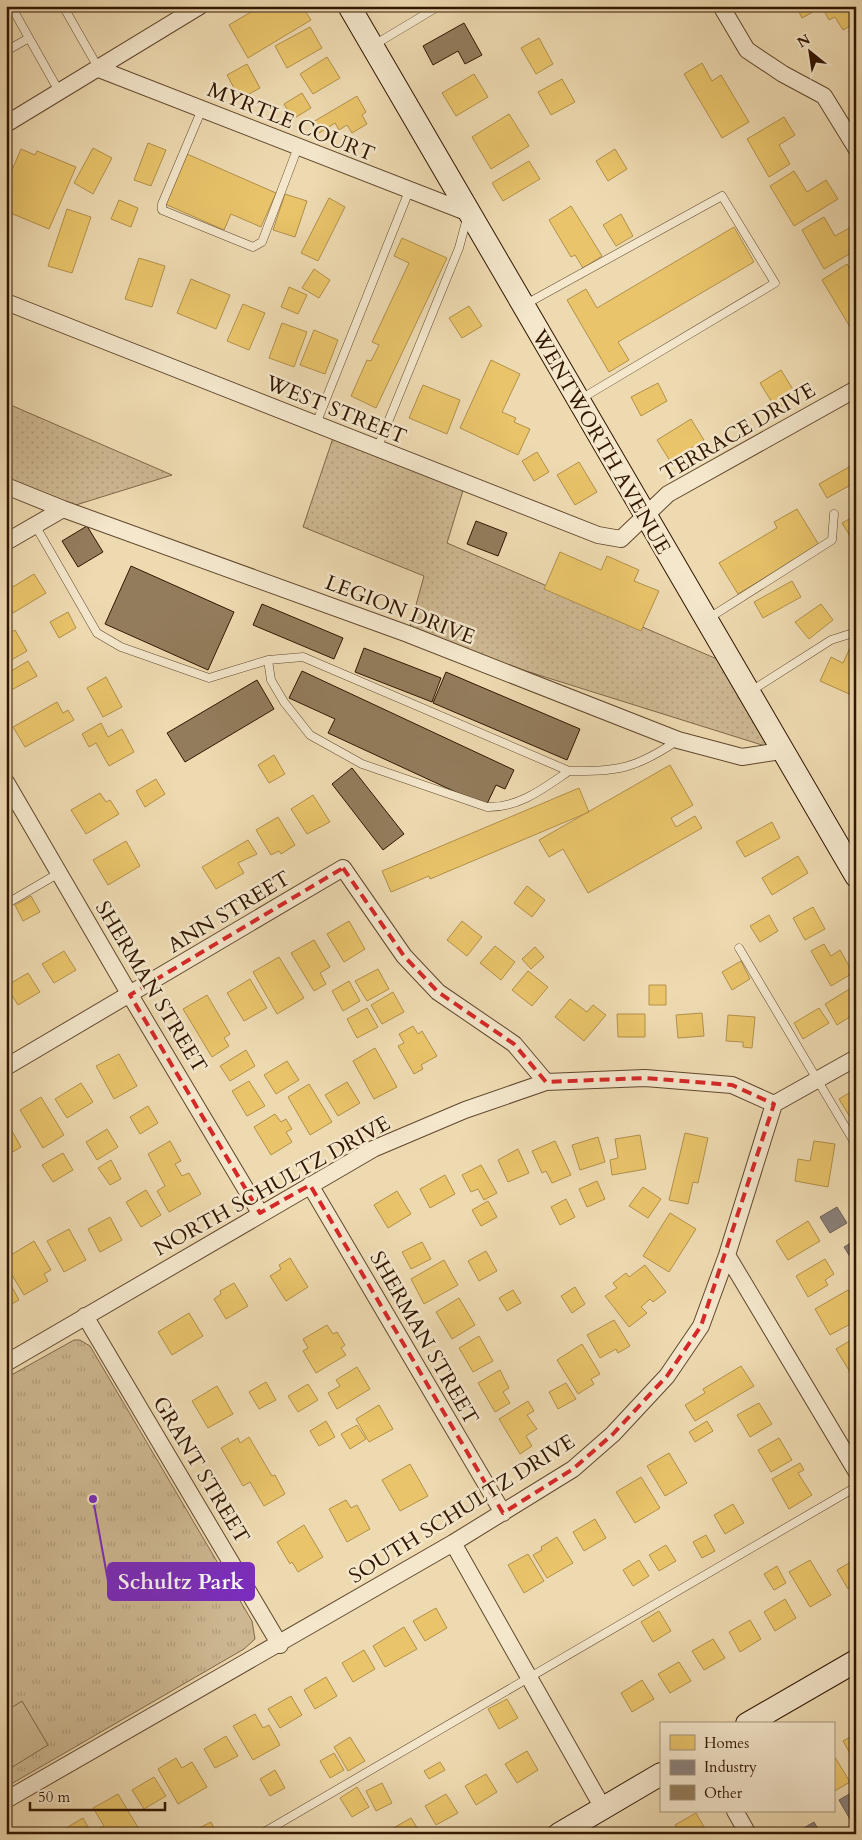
<svg xmlns="http://www.w3.org/2000/svg" width="862" height="1840" viewBox="0 0 862 1840" font-family="Cardo,serif">
<defs>
<pattern id="grass-dots" width="8" height="8" patternUnits="userSpaceOnUse" patternTransform="scale(1.25)"><rect width="8" height="8" fill="#ceb993"/><path d="M2 2h.1M6 6h.1" fill="none" stroke="#b19e7d" stroke-width="1.8" stroke-linecap="round"/></pattern>
<pattern id="park-tufts" width="24" height="20" patternUnits="userSpaceOnUse" patternTransform="scale(1.25)"><rect width="24" height="20" fill="#ceb993"/><path d="M3 7l-1-3M5 7V3M7 7l1-3M15 17l-1-3M17 17v-4M19 17l1-3" fill="none" stroke="#b19e7d"/></pattern>
</defs>
<rect width="100%" height="100%" fill="#eedab1"/>
<filter id="stains"><feTurbulence type="fractalNoise" baseFrequency=".004" numOctaves="4"/><feColorMatrix values="0 0 0 0 .2 0 0 0 0 .09 0 0 0 0 .02 0 0 0 .5 -.17"/></filter>
<radialGradient id="worn" r=".72"><stop offset=".6" stop-color="#630" stop-opacity="0"/><stop offset="1" stop-color="#630" stop-opacity=".3"/></radialGradient>
<path fill="url(#grass-dots)" stroke="#80684a" d="M6,403L172,475L63,509L6,486Z
M335,432L465,484L447,543L731,665L781,751L408,634L424,576L303,527Z"/>
<path fill="url(#park-tufts)" stroke="#80684a" d="M74,1340H80L90,1346L252,1621L255,1639L244,1649L6,1787V1378Z"/>
<path fill="#ceb993" stroke="#80684a" d="M22,1701L48,1745L6,1771V1711Z"/>
<path fill="#e9c46a" stroke="#b2904a" d="M261,6H302L311,20L248,58L229,25Z
M796,6H856V23L843,30L835,17L829,20L822,7L802,18Z
M310,27L322,48L287,68L275,46Z
M539,38L553,64L536,74L521,48Z
M327,57L340,78L313,94L300,74Z
M702,63L712,81L721,75L749,122L722,138L684,74Z
M247,64L260,88L240,99L227,75Z
M474,74L488,97L456,116L442,93Z
M562,79L575,102L551,115L538,92Z
M302,93L311,108L293,119L284,104Z
M357,96L366,112L362,115L367,124L352,133L347,125L339,130L335,123L319,133L313,122Z
M509,114L529,146L491,169L472,137Z
M784,117L795,135L779,145L790,164L769,177L747,139Z
M148,143L166,150L151,186L134,180Z
M93,148L112,158L93,194L74,183Z
M21,149L35,155L37,151L76,167L49,229L8,212L9,210L6,209V184Z
M615,149L627,169L608,181L596,161Z
M187,154L276,193L261,227L231,214L224,230L165,204Z
M529,161L540,179L503,201L492,183Z
M794,171L807,192L826,180L838,199L794,226L770,186Z
M285,194L307,201L295,237L273,230Z
M329,198L345,207L318,261L301,253Z
M119,200L138,208L131,227L111,219Z
M571,206L602,256L583,268L575,255L571,257L549,220Z
M67,209L91,217L72,273L48,266Z
M621,214L633,236L616,246L603,225Z
M824,217L835,236L853,226L856,231V250L824,269L802,230Z
M734,227L754,262L618,342L629,360L609,372L567,300L586,289L597,308Z
M402,238L447,258L376,408L351,396L367,360L371,361L379,345L372,342L409,263L394,256Z
M139,258L165,266L152,307L125,299Z
M847,264L856,278V323L850,327L822,280Z
M314,269L330,280L319,298L302,288Z
M191,279L230,295L216,329L177,313Z
M289,287L307,295L298,314L281,307Z
M243,304L265,313L249,350L227,341Z
M469,306L482,326L462,338L449,318Z
M282,323L307,332L294,367L269,358Z
M314,330L338,340L325,374L300,365Z
M491,360L520,374L502,412L516,418L514,422L530,429L518,455L460,428Z
M781,370L797,396L776,409L760,383Z
M658,383L667,401L641,416L631,397Z
M423,385L460,400L447,434L409,418Z
M691,419L704,440L670,461L657,440Z
M537,452L549,472L534,481L522,461Z
M579,462L597,492L575,505L557,475Z
M856,463V482L827,498L819,484Z
M797,509L819,545L738,594L719,563L777,528L774,522Z
M856,515V533L850,536L842,523Z
M560,552L601,570L607,556L639,570L634,581L659,591L641,631L544,589Z
M34,574L46,593L13,613L6,601V591Z
M792,581L801,597L763,618L754,602Z
M821,604L833,620L809,639L795,622Z
M68,612L76,628L59,638L50,622Z
M15,630L27,651L6,663V636Z
M855,637L856,638V697L820,681L831,657L843,663Z
M28,661L37,676L6,693V674Z
M106,677L122,707L103,717L87,688Z
M57,702L63,713L68,710L74,720L25,747L13,727Z
M101,723L108,737L122,729L134,752L109,766L96,743L89,747L82,734Z
M274,755L285,774L269,783L258,765Z
M670,765L693,805L671,818L676,827L695,816L702,828L588,893L563,849L549,857L539,840Z
M156,779L165,794L145,807L136,791Z
M579,788L589,812L430,879L429,876L391,892L382,871Z
M100,793L106,802L110,800L119,814L86,834L71,810Z
M313,795L330,822L307,834L291,809Z
M278,817L295,845L281,854L279,851L271,855L256,830Z
M772,822L780,838L745,857L736,842Z
M248,840L257,854L238,863L244,873L216,889L202,867Z
M126,841L140,866L108,885L93,860Z
M798,856L808,873L772,895L762,878Z
M527,886L545,900L532,917L514,903Z
M31,896L40,912L23,921L15,905Z
M813,907L825,929L805,940L793,918Z
M769,915L778,931L760,942L750,926Z
M349,921L365,949L344,962L327,934Z
M462,921L482,937L467,956L447,940Z
M314,940L330,967L320,973L326,984L314,991L291,953Z
M824,944L831,956L840,950L853,973L831,986L811,951Z
M495,946L515,962L501,980L480,963Z
M535,947L544,957L531,969L522,959Z
M64,951L76,970L54,983L42,964Z
M279,957L304,998L277,1014L253,972Z
M741,961L750,979L732,990L722,972Z
M378,969L389,989L367,1001L355,981Z
M528,971L548,987L532,1006L512,990Z
M28,973L40,992L18,1005L6,986Z
M250,979L267,1008L244,1021L227,993Z
M349,981L360,1001L343,1011L332,991Z
M649,985H666V1005H649Z
M856,985V1013L837,1025L825,1004Z
M393,992L404,1012L382,1024L371,1005Z
M207,995L230,1034L224,1038L229,1046L212,1057L183,1009Z
M570,999L587,1012L593,1005L606,1015L584,1041L555,1017Z
M367,1008L378,1027L357,1038L347,1019Z
M819,1008L829,1023L803,1039L794,1023Z
M702,1013L704,1036L678,1038L676,1015Z
M617,1014H645V1037H618Z
M728,1015L755,1017L752,1048L743,1047V1042L726,1041Z
M413,1026L418,1034L422,1031L437,1056L421,1065L423,1069L414,1074L398,1046L404,1043L399,1034Z
M375,1048L397,1087L374,1099L353,1061Z
M246,1050L255,1066L230,1081L220,1066Z
M119,1054L137,1086L114,1099L96,1066Z
M287,1061L299,1080L276,1094L264,1075Z
M249,1081L265,1106L247,1116L232,1091Z
M347,1082L360,1103L338,1116L325,1095Z
M81,1083L93,1102L67,1118L55,1099Z
M309,1084L332,1122L310,1135L288,1097Z
M854,1090L856,1092V1127L839,1099Z
M41,1097L64,1135L43,1148L20,1110Z
M148,1106L158,1123L140,1134L130,1117Z
M275,1114L281,1122L286,1119L292,1129L286,1132L292,1142L271,1155L254,1127Z
M7,1122L21,1147L6,1156V1123Z
M107,1129L118,1147L97,1160L86,1142Z
M685,1133L708,1138L698,1183L693,1182L688,1204L669,1200Z
M640,1135L646,1169L612,1175L610,1160L618,1158L615,1139Z
M598,1137L605,1162L580,1170L572,1145Z
M170,1141L181,1161L175,1164L182,1176L189,1173L201,1194L169,1212L157,1191L165,1186L148,1154Z
M555,1141L571,1175L552,1183L546,1171L542,1173L532,1151Z
M814,1141L835,1144L828,1187L795,1181L798,1159L810,1161Z
M518,1149L529,1173L508,1182L498,1160Z
M63,1153L73,1170L53,1182L42,1165Z
M111,1160L121,1179L110,1185L98,1168Z
M481,1165L497,1193L484,1200L478,1189L471,1192L462,1175Z
M445,1175L455,1194L430,1208L420,1189Z
M597,1181L605,1199L587,1207L579,1189Z
M643,1187L661,1199L648,1218L629,1206Z
M146,1190L161,1215L141,1227L126,1202Z
M397,1191L411,1214L388,1228L374,1205Z
M566,1199L575,1217L560,1225L551,1207Z
M488,1201L497,1217L481,1226L472,1210Z
M670,1213L696,1229L669,1272L643,1256Z
M110,1217L122,1240L100,1252L88,1229Z
M808,1221L820,1241L788,1260L776,1241Z
M69,1229L86,1260L64,1272L47,1241Z
M34,1241L51,1270L44,1274L48,1281L24,1295L6,1265V1258Z
M422,1242L431,1259L411,1269L402,1252Z
M486,1251L497,1271L479,1281L468,1261Z
M290,1258L308,1287L286,1301L270,1276L281,1269L279,1265Z
M825,1259L834,1274L825,1280L828,1285L808,1297L796,1276Z
M444,1260L458,1285L424,1304L411,1279Z
M645,1265L666,1292L653,1302L650,1299L641,1307L647,1313L629,1327L605,1296L617,1288L613,1283L626,1273L629,1277Z
M6,1276L19,1300L6,1307Z
M234,1283L248,1306L226,1319L214,1299L221,1294L220,1291Z
M575,1287L585,1304L572,1313L561,1296Z
M513,1290L521,1303L507,1311L499,1298Z
M848,1290L856,1303V1321L830,1335L815,1309Z
M459,1298L475,1325L452,1339L436,1312Z
M189,1313L203,1336L172,1355L158,1332Z
M614,1320L630,1346L618,1353L616,1349L600,1358L587,1335Z
M327,1325L333,1334L337,1332L345,1345L341,1348L346,1355L316,1373L303,1351L308,1348L303,1339Z
M479,1336L493,1361L473,1372L459,1348Z
M856,1337V1375L853,1377L836,1349Z
M582,1344L600,1374L591,1379L594,1384L578,1394L557,1360Z
M741,1366L754,1386L695,1421L685,1405L705,1393L703,1389Z
M357,1367L370,1389L337,1409L328,1393L340,1386L336,1380Z
M500,1370L509,1388L503,1392L510,1403L495,1412L478,1383Z
M266,1382L276,1400L259,1409L249,1392Z
M566,1383L576,1399L558,1409L549,1392Z
M308,1384L318,1400L298,1412L288,1396Z
M217,1386L233,1414L208,1428L192,1401Z
M528,1401L534,1411L527,1415L537,1429L526,1436L532,1446L520,1454L499,1419Z
M759,1403L772,1424L750,1437L737,1415Z
M379,1405L393,1429L369,1442L356,1419Z
M326,1421L335,1437L319,1446L310,1431Z
M707,1421L713,1431L695,1442L689,1432Z
M357,1425L366,1439L350,1449L341,1434Z
M249,1437L272,1476L275,1475L285,1494L264,1506L250,1482L243,1486L221,1448L238,1438L240,1443Z
M779,1438L792,1460L771,1472L758,1450Z
M669,1453L687,1483L665,1496L647,1466Z
M800,1463L804,1470L798,1473L812,1495L789,1509L772,1479Z
M410,1464L428,1496L400,1511L382,1480Z
M641,1477L660,1508L635,1523L616,1492Z
M346,1500L351,1508L357,1505L370,1529L347,1542L329,1509Z
M733,1504L744,1523L725,1534L714,1515Z
M595,1519L606,1538L584,1551L573,1532Z
M304,1525L323,1557L298,1572L292,1562L290,1564L277,1542Z
M706,1535L715,1551L702,1558L693,1542Z
M557,1537L573,1563L547,1578L533,1555L542,1550L541,1547Z
M666,1545L676,1561L659,1571L649,1555Z
M528,1554L544,1581L524,1593L508,1565Z
M856,1559V1584L848,1589L837,1570Z
M639,1560L649,1576L633,1586L623,1570Z
M810,1560L831,1595L810,1607L789,1572Z
M777,1566L786,1583L774,1590L764,1574Z
M785,1599L796,1618L775,1631L764,1612Z
M436,1608L447,1628L425,1641L413,1621Z
M659,1611L671,1631L653,1642L641,1622Z
M750,1620L761,1639L740,1652L729,1632Z
M404,1627L417,1649L385,1667L373,1646Z
M713,1639L725,1658L704,1670L692,1651Z
M364,1650L375,1669L353,1682L342,1663Z
M679,1662L691,1681L670,1693L658,1674Z
M326,1677L337,1696L315,1709L304,1690Z
M642,1680L654,1699L632,1712L621,1693Z
M291,1696L302,1715L280,1728L268,1709Z
M507,1699L518,1718L499,1729L488,1709Z
M255,1714L263,1728L269,1725L280,1745L253,1760L233,1726Z
M856,1734V1764L843,1741Z
M226,1736L238,1756L215,1768L204,1749Z
M350,1737L365,1761L348,1771L334,1747Z
M527,1751L538,1770L517,1783L505,1764Z
M334,1753L344,1770L330,1778L320,1761Z
M833,1754L850,1782L833,1792Z
M176,1758L182,1768L192,1762L207,1787L178,1804L158,1769Z
M440,1762L445,1770L429,1779L424,1771Z
M275,1770L285,1788L270,1796L260,1779Z
M486,1774L497,1792L476,1805L465,1786Z
M154,1777L166,1796L144,1809L132,1790Z
M382,1783L392,1803L376,1811L366,1791Z
M357,1787L369,1807L352,1817L340,1798Z
M118,1794L140,1831L136,1834H98L96,1830L104,1826L93,1808Z
M446,1794L458,1813L436,1825L425,1806Z
M696,1813L708,1834H681L675,1825Z
M83,1818L92,1834H56Z
M411,1818L421,1834H392L390,1830Z
M211,1822L217,1834H195L193,1831Z"/>
<path fill="#8a817c" stroke="#6f6157" d="M837,1207L847,1223L830,1233L820,1217Z
M856,1240V1262L854,1263L844,1247Z
M856,1790V1818L851,1821L839,1800Z
M814,1822L821,1834H798L797,1832Z"/>
<path fill="#937c5c" stroke="#311600" d="M464,23L482,55L465,64L458,51L433,65L423,46Z
M476,521L507,533L498,556L467,544Z
M87,526L103,552L78,567L62,541Z
M131,566L234,612L208,670L105,624Z
M262,604L343,638L334,659L253,625Z
M364,648L441,678L432,702L355,672Z
M302,671L514,770L505,789L496,785L486,806L328,733L335,719L289,698Z
M446,672L580,729L567,760L433,703Z
M257,680L274,709L185,762L167,733Z
M352,768L404,834L383,850L332,784Z"/>
<g fill="none" stroke-linecap="round" stroke-linejoin="round">
<defs>
<path id="lane" d="M11,6L60,93
M63,6L99,69
M374,45L439,6
M6,51L29,38
M202,109L162,204V210L253,247L262,242L298,147
M526,304L722,196L775,283L579,400
M316,424L409,191
M377,449L459,248L467,218
M35,525L97,633L121,647L209,678L268,660L303,657L569,771C618,772 637,768 678,740
M709,618L832,540L834,514
M268,660L271,680L284,702L310,735L362,764L487,807C519,808 544,788 569,771
M751,691L831,640L856,632
M6,904L59,873
M739,948L856,1145
M261,1834L856,1487
M846,1834L856,1828"/>
<path id="street" d="M721,6L747,50L783,74L824,96L856,148
M99,69L469,213
M6,124L200,6
M6,302L598,535L621,539L668,494L856,389
M6,486L63,509L408,634L678,740L742,757L781,751
M6,542L63,509
M6,782L130,995L260,1213
M6,1067L343,868L404,956L438,992L514,1044L546,1082
M774,1104L856,1058
M310,1185L503,1513
M727,1255L856,1471
M85,1316L280,1645
M6,1363L373,1149L465,1110L546,1082L645,1078L732,1085L774,1104
M453,1543L603,1808
M6,1800L453,1543L573,1469L613,1434L667,1376L701,1326L727,1255L774,1104
M735,1811L748,1834"/>
<path id="secondary" d="M349,6L856,876
M747,1724L856,1661
M559,1834L661,1774"/>
</defs>
<use href="#lane" stroke="#60472c" stroke-width="9"/>
<use href="#street" stroke="#60472c" stroke-width="18"/>
<use href="#secondary" stroke="#311600" stroke-width="24"/>
<use href="#lane" stroke="#f4e7cc" stroke-width="8"/>
<use href="#street" stroke="#f4e7cc" stroke-width="16"/>
<use href="#secondary" stroke="#f4e7cc" stroke-width="22"/>
</g>
<path fill="none" stroke="#d62828" stroke-width="4" stroke-dasharray="10 6" stroke-linejoin="round" d="M343,868L404,956L438,992L514,1044L546,1082L645,1078L732,1085L774,1104L701,1326L667,1376L613,1434L573,1469L503,1513L310,1185L260,1213L130,995Z"/>
<g text-anchor="middle" dominant-baseline="central" stroke-width="5" stroke-linejoin="round" paint-order="stroke">
<g font-size="21" fill="#311600" stroke="#f4e7cc">
<text transform="translate(291 122) rotate(22)">MYRTLE COURT</text>
<text transform="translate(336 410) rotate(22)">WEST STREET</text>
<text transform="translate(738 432) rotate(-30)">TERRACE DRIVE</text>
<text transform="translate(601 442) rotate(60)">WENTWORTH AVENUE</text>
<text transform="translate(400 610) rotate(21)">LEGION DRIVE</text>
<text transform="translate(229 912) rotate(-31)">ANN STREET</text>
<text transform="translate(151 987) rotate(59)">SHERMAN STREET</text>
<text transform="translate(272 1186) rotate(-29)">NORTH SCHULTZ DRIVE</text>
<text transform="translate(424 1338) rotate(60)">SHERMAN STREET</text>
<text transform="translate(201 1470) rotate(59)">GRANT STREET</text>
<text transform="translate(462 1509) rotate(-32)">SOUTH SCHULTZ DRIVE</text>
</g>
</g>
<path fill="none" stroke="#7b2cbf" stroke-width="2" d="M93 1499L108 1581"/>
<circle fill="#7b2cbf" stroke="#f4e7cc" stroke-width="2" cx="93" cy="1499" r="5"/>
<rect fill="#7b2cbf" stroke="#7b2cbf" stroke-width="2" x="108" y="1563" width="146" height="37" rx="5"/>
<g font-size="22" text-anchor="middle" font-weight="bold" fill="#fff">
<text x="181" y="1589">Schultz Park</text>
</g>
<rect width="862" height="1840" fill="none" stroke="#eedab1" stroke-width="25"/>
<rect x="8" y="8" width="847" height="1825" fill="none" stroke="#311600" stroke-width="2.5"/>
<rect x="12" y="12" width="837" height="1815" fill="none" stroke="#311600"/>
<rect x="660" y="1722" width="175" height="90" fill="#f4e7cc" stroke="#a6937a"/>
<rect x="670" y="1735" width="25" height="15" fill="#e9c46a" stroke="#a6937a"/>
<text x="704" y="1748" font-size="15" fill="#311600">Homes</text>
<rect x="670" y="1760" width="25" height="15" fill="#8a817c" stroke="#a6937a"/>
<text x="704" y="1772" font-size="15" fill="#311600">Industry</text>
<rect x="670" y="1785" width="25" height="15" fill="#937c5c" stroke="#a6937a"/>
<text x="704" y="1798" font-size="15" fill="#311600">Other</text>
<g transform="translate(810 52) rotate(330)" stroke="#f4e7cc" stroke-width="4" paint-order="stroke">
<path d="M0-4L9 19L0 12L-9 19Z" fill="#311600"/>
<text y="-8" font-size="14" font-weight="bold" text-anchor="middle" fill="#311600">N</text>
</g>
<path d="M30 1802v8h135v-8" fill="none" stroke="#311600" stroke-width="2.5"/>
<text x="38" y="1802" font-size="15" fill="#311600" stroke="#f4e7cc" stroke-width="4" paint-order="stroke">50 m</text>
<rect width="100%" height="100%" filter="url(#stains)"/>
<rect width="100%" height="100%" fill="url(#worn)"/>
</svg>
